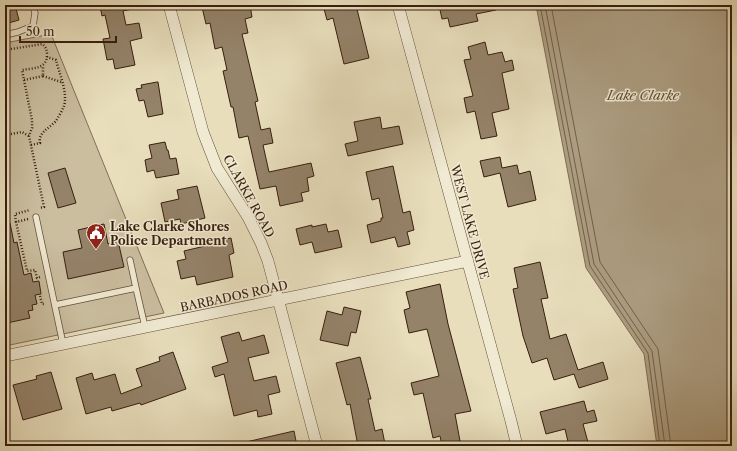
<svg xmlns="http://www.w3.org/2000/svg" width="737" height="451" viewBox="0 0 737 451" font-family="'Libre Caslon Text',serif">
<rect width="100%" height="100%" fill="#e8debc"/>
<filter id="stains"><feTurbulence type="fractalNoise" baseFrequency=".005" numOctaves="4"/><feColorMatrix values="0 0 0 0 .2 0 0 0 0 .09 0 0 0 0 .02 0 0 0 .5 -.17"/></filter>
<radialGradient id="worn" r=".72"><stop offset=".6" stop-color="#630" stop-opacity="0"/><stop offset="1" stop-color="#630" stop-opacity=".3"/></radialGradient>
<path fill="#cabe9f" stroke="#816e57" d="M51,34L164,313L5,346V43Z"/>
<path fill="#ac9d81" stroke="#7e6b53" d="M536,5H732V446H657L644,354L586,268Z"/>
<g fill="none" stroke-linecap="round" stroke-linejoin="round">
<path stroke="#725e48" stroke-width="1" d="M540,5L590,266L648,353L660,446
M545,5L594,264L652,351L665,446
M551,5L600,262L658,349L671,446"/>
</g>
<path fill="#948269" stroke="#381f0f" d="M5,5H15L19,20L5,24Z
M103,5H131L132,9L123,11L126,25L139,23L142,38L130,41L135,65L115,69L113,59L107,60L103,39L110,38L105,15L102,16L100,6Z
M211,5H250L252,17L245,19L248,33L242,34L258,101L255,102L261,130L270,128L273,143L263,145L269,172L311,163L314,176L307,178L309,191L301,193L303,201L280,206L276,186L260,189L248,136L239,138L233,107H231L223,71L227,70L222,47L215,49L210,23L206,24L202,7Z
M323,5H356L369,58L344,64L333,18L327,20Z
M439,5H496V10L476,14L478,21L450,27L448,18L442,19Z
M485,42L488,55L502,52L505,62L512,60L514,70L502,73L509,109L492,113L497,136L481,139L475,111L467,113L464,98L473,96L464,60L471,59L468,47Z
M157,82H158L163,114L148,117L144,100L139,101L136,89L142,88L141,85Z
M380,117L382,129L399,126L403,144L348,156L345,144L358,141L354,122Z
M165,142L167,150H168L170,159L176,158L179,174L156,178L154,170L147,172L145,160L152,158L149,145Z
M500,157L502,168L517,165L519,174L530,171L536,200L508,207L500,173L484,177L480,161Z
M393,166L403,213L410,211L414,230L407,232L410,244L398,247L395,237L371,243L367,225L381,221V218H383L379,198L372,200L366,172Z
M65,168L76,203L58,208L48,173Z
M197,186L205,218L181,224L180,219L165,222L161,203L179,199L177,190Z
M10,223L14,243L17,242L24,275L31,273L33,282L39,281L41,294L35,295L37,304L32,305L33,310L28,311L30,318L7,323L5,316V224Z
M104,224L108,244L118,241L124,267L68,279L63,252L82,248L78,230Z
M326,224L328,232L338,230L342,247L315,253L312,242L300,245L296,229L312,225V227Z
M231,238L234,253L229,255L233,277L197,285L195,276L181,279L177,261L186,259L184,251L205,246V243Z
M540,262L548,298L541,299L550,339L566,334L578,370L603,362L608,379L579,388L574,374L554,380L547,358L532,363L523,336L513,289L518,288L514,268Z
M440,284L448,324L471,411L455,414L460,441L442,445L440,436L433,438L423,393L414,395L411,383L439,376L427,329L409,333L404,310L410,308L406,292Z
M344,307L361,311L356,333L351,332L348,346L320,340L327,311L342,315Z
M239,332L242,341L264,335L269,353L248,358L254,381L276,376L280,392L268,395L272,414L258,417L257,410L234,416L224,374L215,377L212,367L228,362L221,337Z
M173,352L186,389L141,405L140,403L112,411L111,407L86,414L76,378L92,373L94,380L115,374L121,394L142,386L136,369L160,361L159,357Z
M360,357L371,399H368L375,431L382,429L385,444L376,446H358L350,404L347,405L336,363Z
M51,372L62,409L23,420L13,385L37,379L36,376Z
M584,401L587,412L594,410L597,421L583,424L589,446H569L565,429L546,434L540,412Z
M294,431L297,446H246V442Z"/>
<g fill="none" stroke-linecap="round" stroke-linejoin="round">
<defs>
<path id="lane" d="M5,35L18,32L33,26L35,13L33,5
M36,217L63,344
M136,288L145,327
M55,305L136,288L130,260"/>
<path id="street" d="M169,5L203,132L217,168L248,217L261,243L268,261L317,446
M398,5L511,421L517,446
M5,356L468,261"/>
</defs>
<use href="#lane" stroke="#644f3a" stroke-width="7"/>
<use href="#street" stroke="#644f3a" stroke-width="12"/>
<path stroke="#381f0f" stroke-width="2.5" stroke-dasharray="1 2" stroke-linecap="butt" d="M5,50L42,44C46,47 47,50 47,55C47,69 33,68 22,70L32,120V128L29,136L44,207L39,208
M43,76L61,82
M24,80L43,76V66
M5,135L22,132L29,136
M31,145L40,143C38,133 48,129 55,122C58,118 62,111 64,106C68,92 59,73 56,60L47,57
M28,219L16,222L27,271L35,270L37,278L40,277
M16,222L15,214L30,210
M40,296L42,304H45"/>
<use href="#lane" stroke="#f0ead3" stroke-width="5.5"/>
<use href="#street" stroke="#f0ead3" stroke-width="11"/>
</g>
<defs>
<symbol id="civic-pin" viewBox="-11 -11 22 30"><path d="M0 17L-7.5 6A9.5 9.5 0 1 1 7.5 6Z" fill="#8f2418" stroke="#f0ead3"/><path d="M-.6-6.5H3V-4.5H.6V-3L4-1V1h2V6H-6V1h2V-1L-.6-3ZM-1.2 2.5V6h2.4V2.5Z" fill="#fff"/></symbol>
</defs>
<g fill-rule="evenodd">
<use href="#civic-pin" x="85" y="222" width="22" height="30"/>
</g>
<g text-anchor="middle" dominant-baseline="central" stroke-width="3" stroke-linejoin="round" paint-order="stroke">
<g font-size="12" fill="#381f0f" stroke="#f0ead3">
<text transform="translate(249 196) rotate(61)">CLARKE ROAD</text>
<text transform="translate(470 222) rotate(75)">WEST LAKE DRIVE</text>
<text transform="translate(234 296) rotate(-12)">BARBADOS ROAD</text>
</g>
<g font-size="12" font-weight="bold" fill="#381f0f" stroke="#f0ead3" text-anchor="start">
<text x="110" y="226">Lake Clarke Shores<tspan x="110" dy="14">Police Department</tspan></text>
</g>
<g font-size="13" font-style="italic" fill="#614b37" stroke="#f0ead3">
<text x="643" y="95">Lake Clarke</text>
</g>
</g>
<rect width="737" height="451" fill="none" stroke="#e8debc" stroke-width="20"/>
<rect x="6" y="6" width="725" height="439" fill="none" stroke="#381f0f" stroke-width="2"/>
<rect x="10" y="10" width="717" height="431" fill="none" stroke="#381f0f"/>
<path d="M20 36v6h96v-6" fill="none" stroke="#381f0f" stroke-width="2"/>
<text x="26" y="36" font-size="12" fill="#381f0f" stroke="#f0ead3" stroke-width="3" paint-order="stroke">50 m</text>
<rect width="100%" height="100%" filter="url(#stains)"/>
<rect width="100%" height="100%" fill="url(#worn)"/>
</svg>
